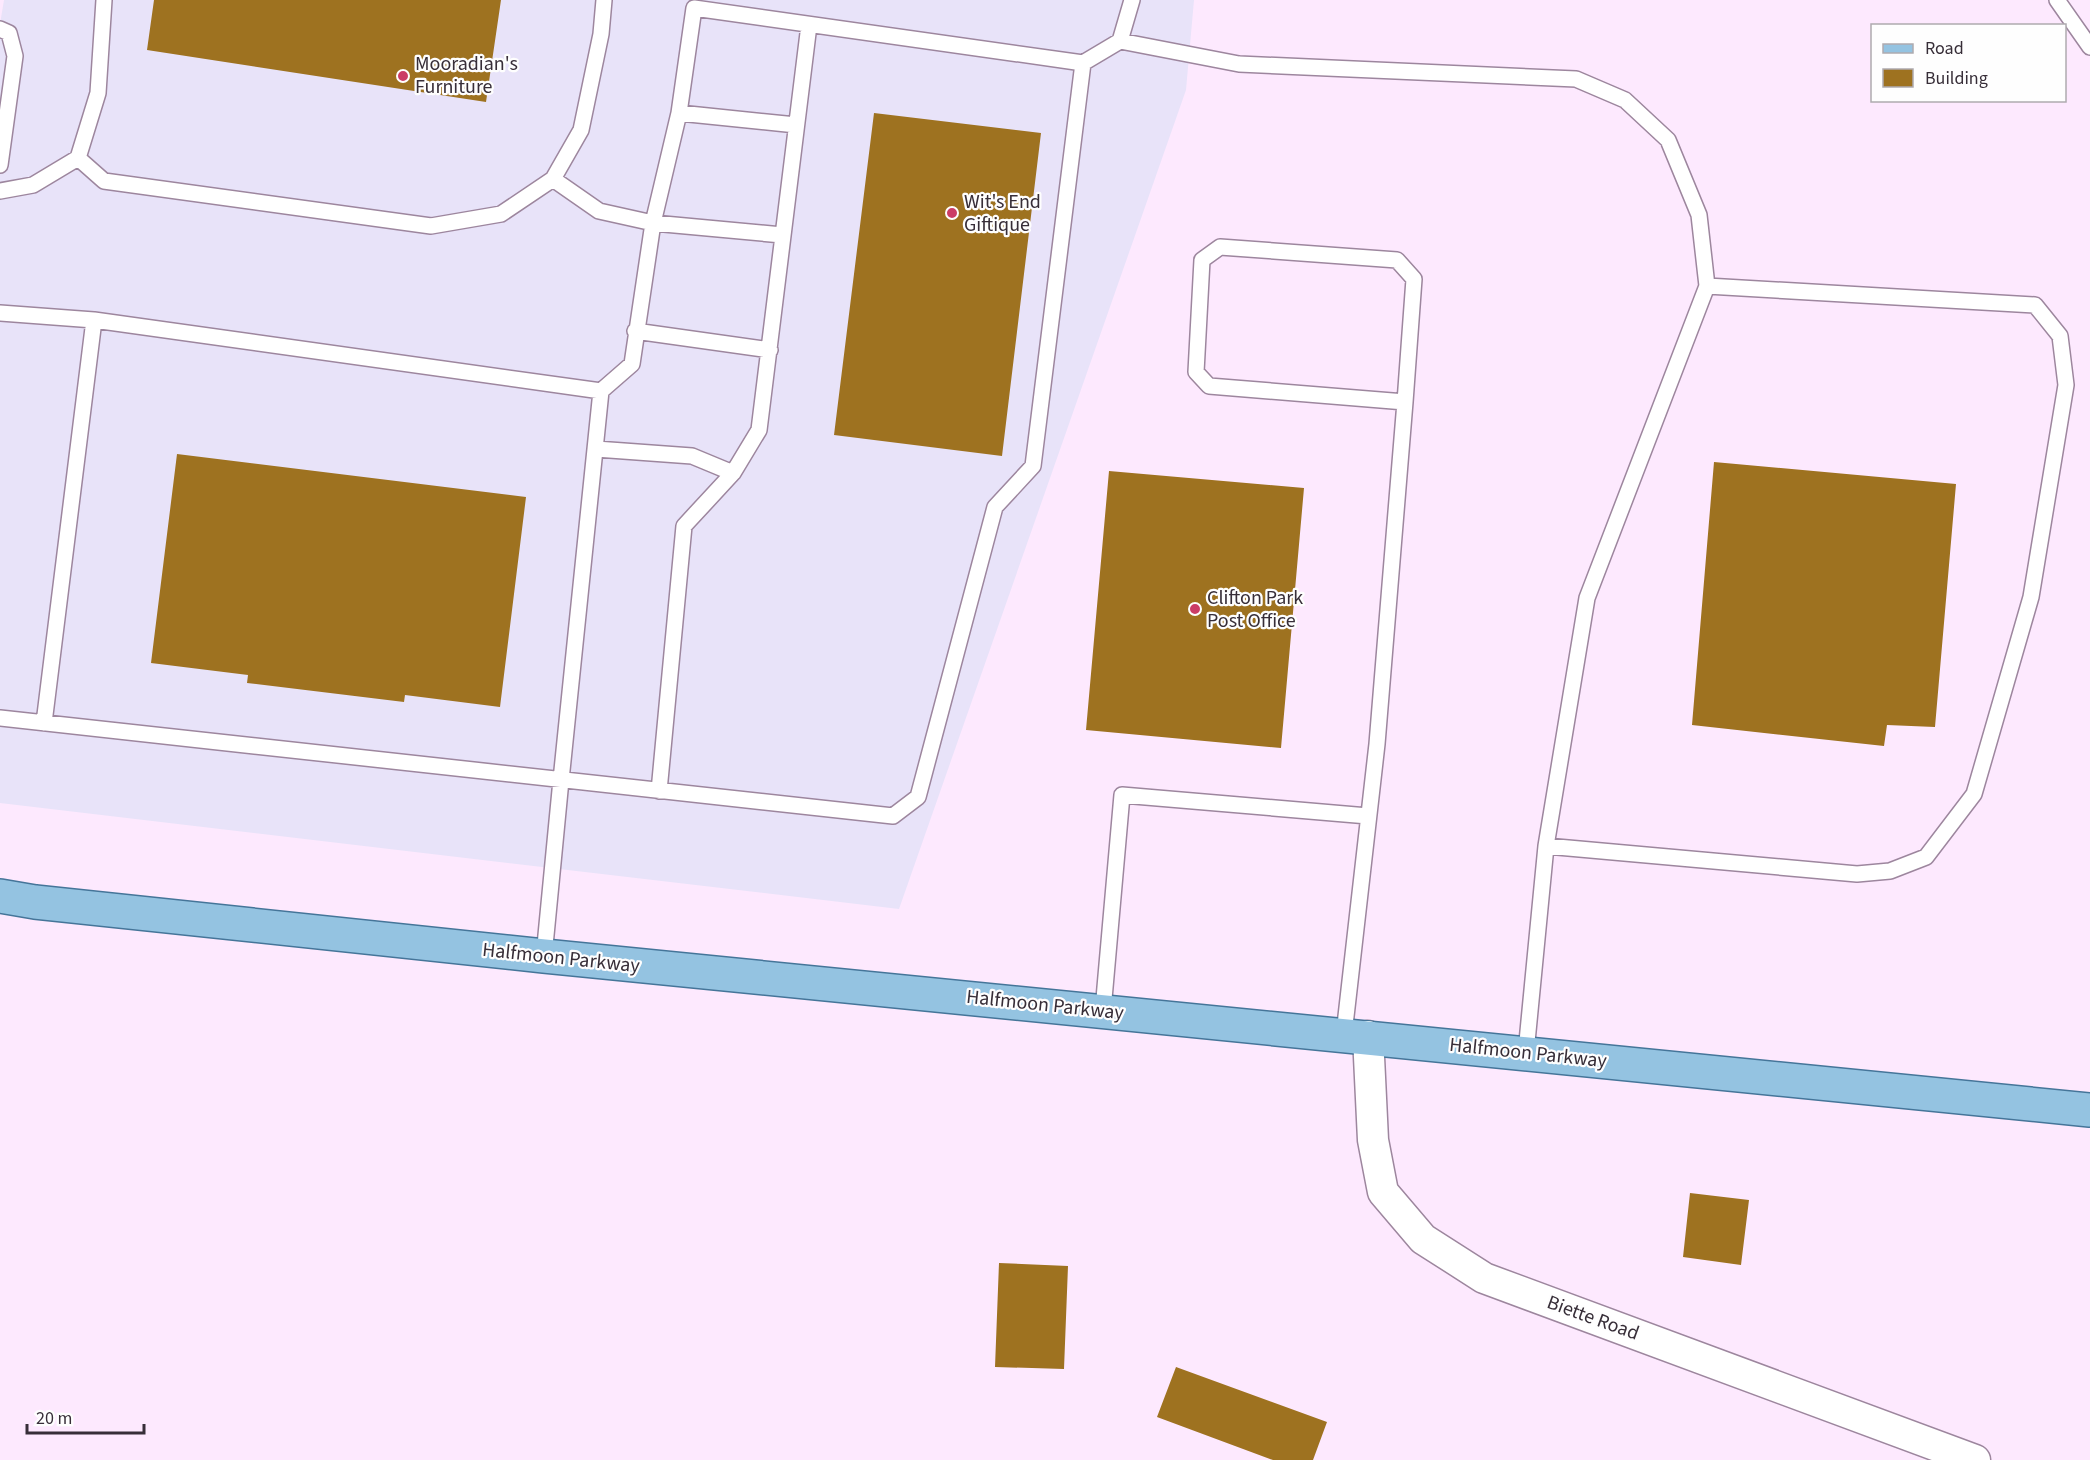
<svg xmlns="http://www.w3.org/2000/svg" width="2090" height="1460" viewBox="0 0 2090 1460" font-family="'Source Sans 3',sans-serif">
<rect width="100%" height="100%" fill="#fde9fe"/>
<path fill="#e8e3f9" d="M4,0H1194L1186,90L899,909L0,803V24Z"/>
<path fill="#9e7220" d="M154,0H501L486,102L147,50Z
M874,113L1041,133L1002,456L834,435Z
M177,454L526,497L500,707L405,695L404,702L247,683L248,675L151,663Z
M1714,462L1956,484L1935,727L1887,725L1884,746L1692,725Z
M1109,471L1304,488L1281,748L1086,730Z
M1690,1193L1749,1200L1741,1265L1683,1257Z
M999,1263L1068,1266L1064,1369L995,1367Z
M1176,1367L1327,1422L1313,1460H1273L1157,1417Z"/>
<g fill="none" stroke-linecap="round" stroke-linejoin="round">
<defs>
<path id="service" d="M104,0L98,93L78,158L104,181L431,226L501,214L553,179L581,130L601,34L604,0
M2057,0L2090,47
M0,29L9,33L15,56L0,165
M1120,41L1239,64L1576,79L1625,100L1668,140L1699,215L1707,286L1587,598L1546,846L1526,1052
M1083,63L1120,41L1132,0
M679,113L796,125
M553,179L599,211L653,223L782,235
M0,191L33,185L78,158
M0,313L94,320L601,391
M635,331L770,350
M596,449L692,456L733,473
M0,718L893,816L918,797L995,507L1033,466L1083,63L694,8L679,113L653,223L632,364L601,391L561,780L544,956
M44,723L94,320
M659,791L684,526L733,473L759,430L809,25
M1546,846L1857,874L1890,871L1926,857L1974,794L2031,597L2066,385L2060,336L2035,305L1707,286
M1103,1010L1122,795L1368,816
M1344,1034L1377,744L1405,402L1209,386L1196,372L1202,260L1220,247L1397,260L1414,279L1405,402"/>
<path id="minor" d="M1368,1036L1373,1140L1383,1192L1423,1239L1484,1278L1975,1460"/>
<path id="primary" d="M0,896L35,902L544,956L2090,1110"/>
</defs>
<use href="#service" stroke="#9d869e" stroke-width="18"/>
<use href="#minor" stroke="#9d869e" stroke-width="33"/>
<use href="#primary" stroke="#457599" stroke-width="36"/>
<use href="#service" stroke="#fff" stroke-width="15"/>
<use href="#minor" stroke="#fff" stroke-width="30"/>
<use href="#primary" stroke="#94c3e1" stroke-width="33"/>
</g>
<g fill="#cb3c66" stroke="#fefefe" stroke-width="2">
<circle cx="403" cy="76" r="6"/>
<circle cx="952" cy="213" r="6"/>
<circle cx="1195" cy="609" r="6"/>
</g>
<g text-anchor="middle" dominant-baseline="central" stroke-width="4.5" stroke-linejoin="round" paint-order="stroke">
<g font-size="20" fill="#372e38" stroke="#fefefe" text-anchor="start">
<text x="415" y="64">Mooradian's<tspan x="415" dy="23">Furniture</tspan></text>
<text x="964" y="202">Wit's End<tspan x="964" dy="23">Giftique</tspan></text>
<text x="1207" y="598">Clifton Park<tspan x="1207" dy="23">Post Office</tspan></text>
</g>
<g font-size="20" fill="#372e38" stroke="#fefefe">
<text transform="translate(561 958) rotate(6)">Halfmoon Parkway</text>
<text transform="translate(1045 1005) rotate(6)">Halfmoon Parkway</text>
<text transform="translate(1528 1053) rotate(6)">Halfmoon Parkway</text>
<text transform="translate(1593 1318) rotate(20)">Biette Road</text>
</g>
</g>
<rect x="1871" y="24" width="195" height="78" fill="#fefefe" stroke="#aeabaf" stroke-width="1.5"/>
<rect x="1883" y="44" width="30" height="9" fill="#94c3e1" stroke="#aeabaf" stroke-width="1.5"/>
<text x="1925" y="54" font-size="18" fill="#372e38">Road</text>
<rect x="1883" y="69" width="30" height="18" fill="#9e7220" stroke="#aeabaf" stroke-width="1.5"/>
<text x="1925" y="84" font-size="18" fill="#372e38">Building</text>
<path d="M27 1424v9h117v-9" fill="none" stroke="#372e38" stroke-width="3"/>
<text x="36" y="1424" font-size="18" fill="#372e38" stroke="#fefefe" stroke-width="4.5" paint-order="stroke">20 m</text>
</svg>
